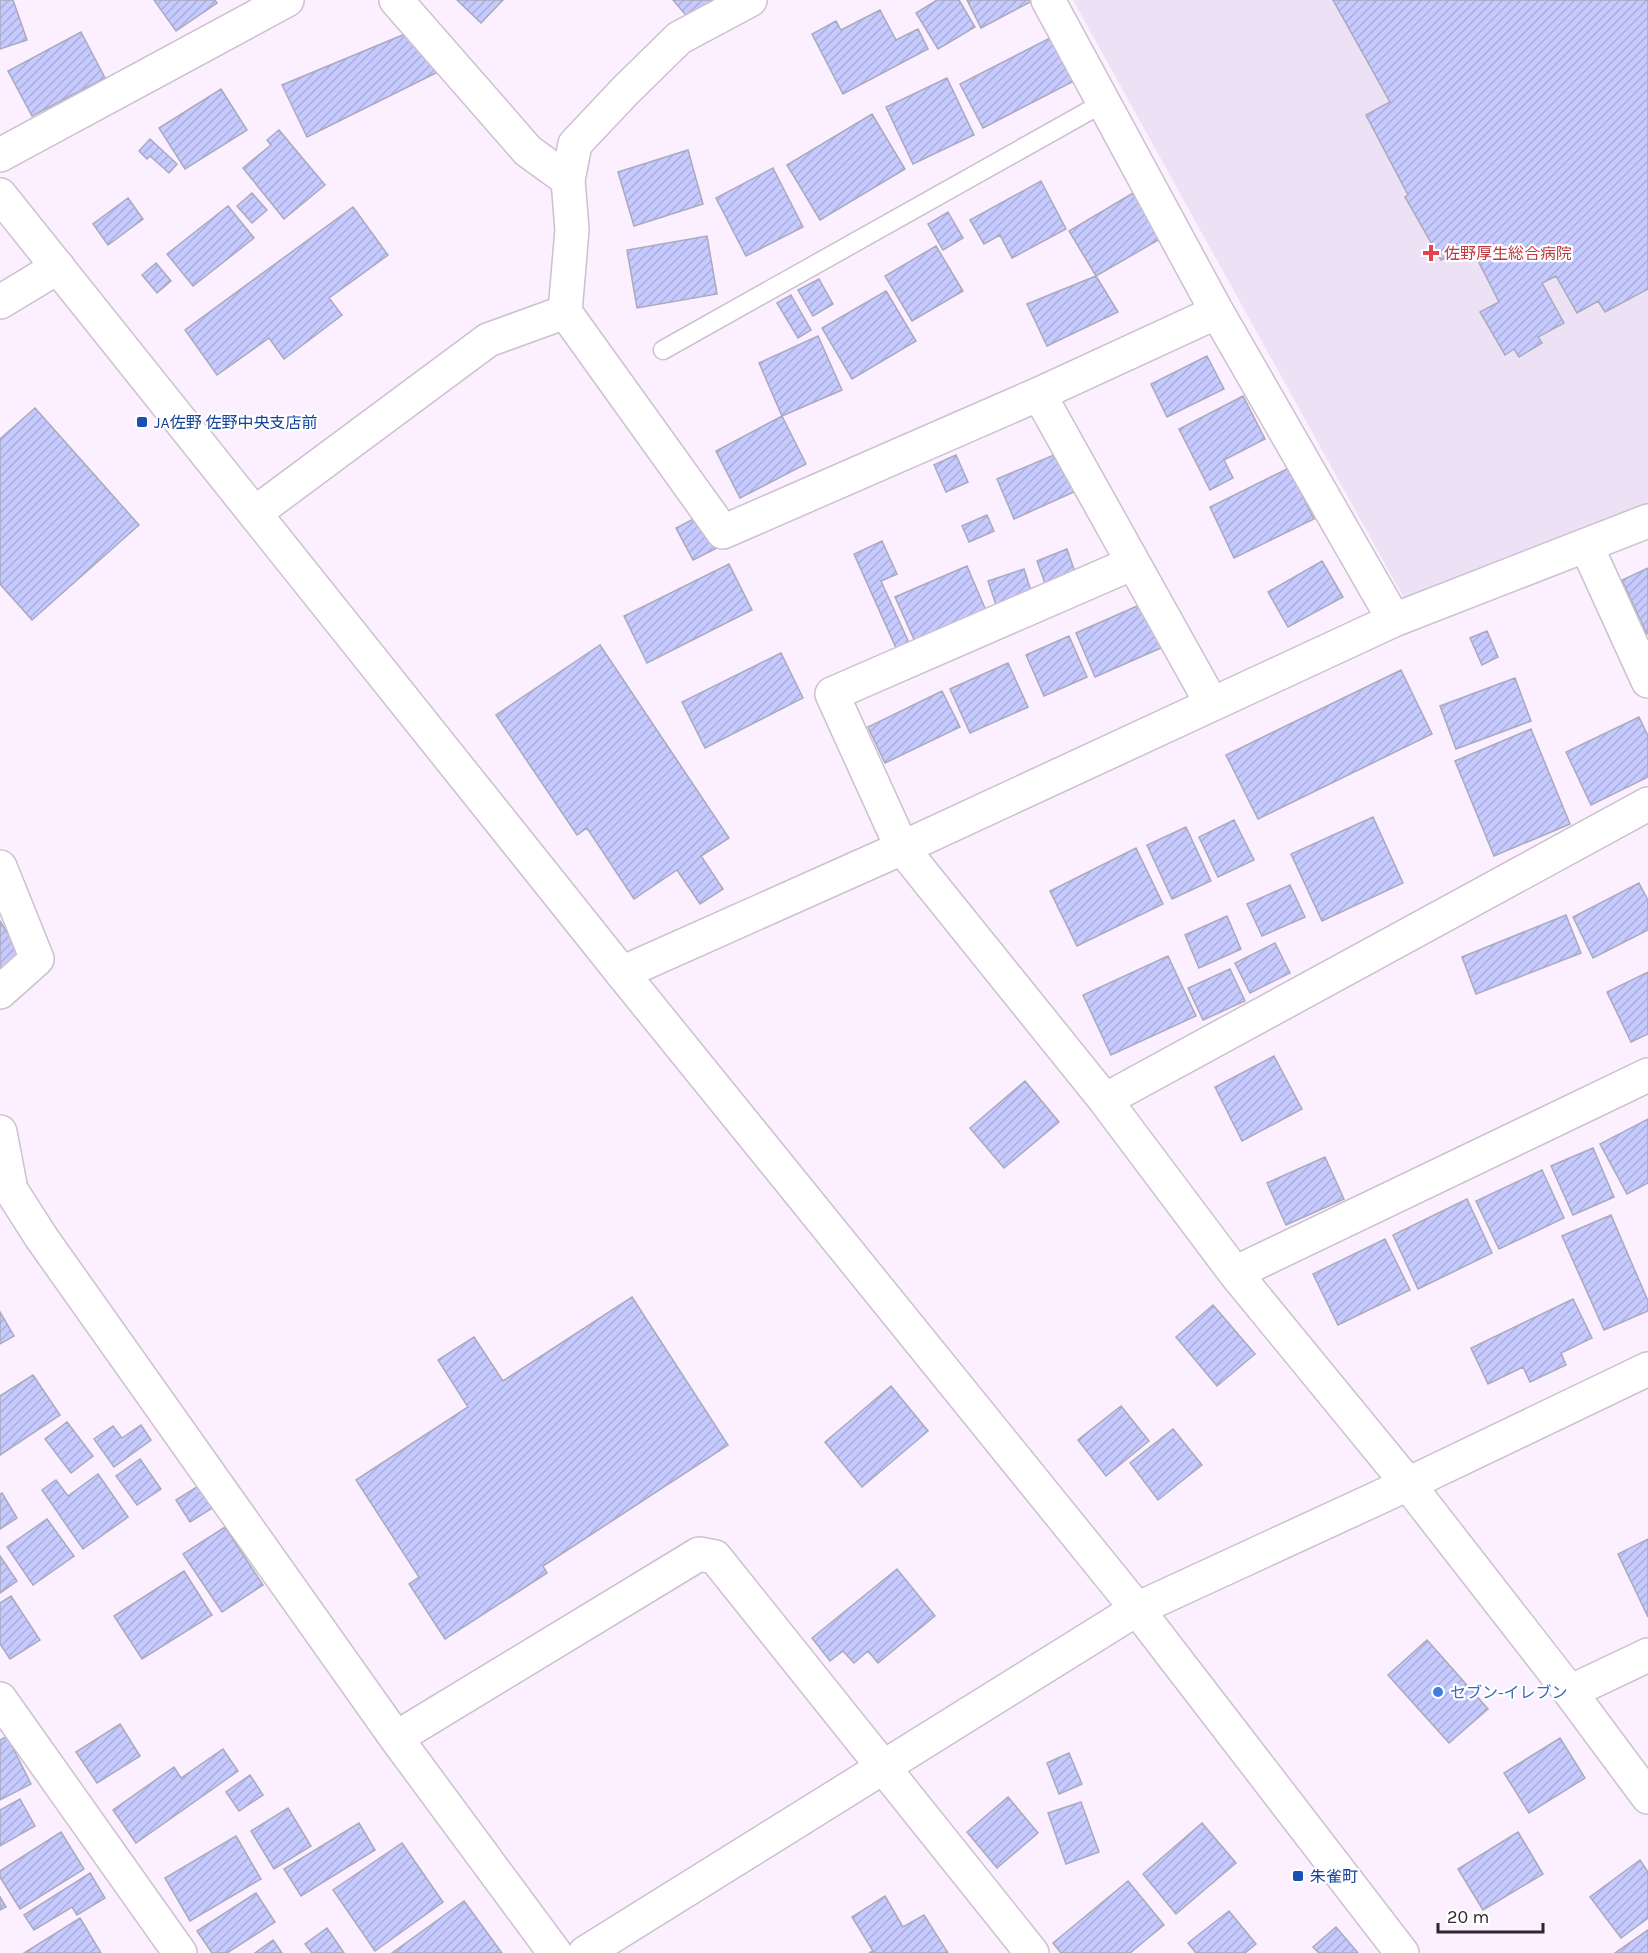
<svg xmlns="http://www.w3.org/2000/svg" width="1648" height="1953" viewBox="0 0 1648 1953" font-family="Karla,'Noto Sans JP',sans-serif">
<defs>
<pattern id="building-hatch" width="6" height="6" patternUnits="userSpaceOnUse" patternTransform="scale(1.5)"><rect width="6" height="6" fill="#c6caff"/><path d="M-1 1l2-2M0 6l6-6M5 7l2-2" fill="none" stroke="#aaaedb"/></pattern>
</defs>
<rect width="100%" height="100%" fill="#fcefff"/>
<path fill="#ede1f5" d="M1073,0H1648V507L1405,600Z"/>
<path fill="url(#building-hatch)" stroke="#a9aabc" stroke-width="1.5" d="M0,0H13L27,40L0,49Z
M154,0H215L217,3L176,31Z
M457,0H503L481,23Z
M673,0H716L690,20Z
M937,0H959L975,27L938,49L916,13Z
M967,0H1034L981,28Z
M1333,0H1648V289L1605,312L1598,301L1577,313L1556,276L1542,283L1564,323L1538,337L1542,343L1519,357L1514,349L1505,355L1480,312L1499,302L1470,245L1441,260L1405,197L1408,195L1366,115L1390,102Z
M880,10L896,40L918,29L928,49L843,94L812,34L836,21L841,30Z
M81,32L105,78L32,116L8,71Z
M410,32L442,70L307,137L282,85Z
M1052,37L1074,81L983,128L960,84Z
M947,78L974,135L913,164L886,107Z
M221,89L247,130L185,169L159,128Z
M872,114L905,169L820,220L787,165Z
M279,130L325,185L284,219L243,168L271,145L267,140Z
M150,139L177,164L169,173L150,156L147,159L139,151Z
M688,150L703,204L634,226L618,172Z
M773,168L803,227L746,256L716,198Z
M1041,181L1066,229L1012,258L1000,235L984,244L970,220Z
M252,193L267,210L252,223L237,206Z
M1133,193L1160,239L1096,276L1069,231Z
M128,198L143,219L108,245L93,224Z
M228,206L254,238L193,286L167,254Z
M353,207L388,255L329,298L342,315L284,359L269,338L217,375L185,330Z
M948,212L963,238L943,250L928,224Z
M707,236L717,294L637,308L627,250Z
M936,246L963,291L912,321L885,276Z
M156,263L171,281L157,293L142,275Z
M1096,276L1118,312L1047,346L1027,304Z
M819,279L833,304L813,316L798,290Z
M886,291L916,341L852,379L822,328Z
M791,295L811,330L798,338L777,303Z
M818,336L842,390L782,416L759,363Z
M1207,356L1224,389L1167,417L1151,384Z
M1243,396L1265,439L1224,460L1233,478L1210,490L1179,429Z
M35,408L139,525L32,620L0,584V439Z
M782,416L806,464L740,498L716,451Z
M1061,452L1078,490L1014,519L997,479Z
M956,455L968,482L946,492L934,465Z
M1289,468L1314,519L1234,558L1210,507Z
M703,514L721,546L693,560L676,528Z
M987,515L994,531L969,542L962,526Z
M882,541L897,574L881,581L910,645L897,650L854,554Z
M1067,549L1076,575L1046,586L1037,561Z
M1322,561L1343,597L1288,627L1268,592Z
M729,564L752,610L647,663L624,616Z
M967,566L987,613L916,644L895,597Z
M1648,568V633L1647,634L1622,580Z
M1024,569L1033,597L997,608L988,581Z
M1144,603L1163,647L1095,677L1076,633Z
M1487,631L1498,657L1482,665L1470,638Z
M1069,636L1087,677L1044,696L1026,655Z
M600,645L729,838L701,856L723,889L700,904L677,870L634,899L587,828L577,835L496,715Z
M781,653L803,698L705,748L682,702Z
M1008,663L1028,707L970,733L950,689Z
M1401,670L1432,734L1258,819L1226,755Z
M1515,678L1531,721L1456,749L1440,706Z
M942,691L960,727L885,763L868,727Z
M1639,717L1648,736V777L1591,805L1566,752Z
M1531,729L1570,824L1494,856L1455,761Z
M1373,817L1403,883L1322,921L1291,854Z
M1234,820L1254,860L1218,877L1199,837Z
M1186,827L1211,881L1172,899L1147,845Z
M1136,848L1163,904L1077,946L1050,891Z
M1639,883L1648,900V930L1593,958L1573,917Z
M1290,885L1305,917L1262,936L1247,904Z
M1566,915L1581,953L1476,994L1462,957Z
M1227,916L1241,949L1199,968L1185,935Z
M0,921L23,958L0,972Z
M1275,943L1290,973L1250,993L1235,963Z
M1168,956L1196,1016L1111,1055L1083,995Z
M1230,969L1245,1001L1203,1020L1188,988Z
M1648,972V1034L1631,1042L1607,992Z
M1274,1056L1302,1109L1242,1141L1215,1087Z
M1025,1081L1059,1122L1004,1168L970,1128Z
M1648,1119V1183L1627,1194L1600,1144Z
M1593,1148L1614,1197L1573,1215L1551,1166Z
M1325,1157L1344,1199L1286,1225L1267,1183Z
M1542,1170L1564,1218L1499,1249L1476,1201Z
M1467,1199L1492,1253L1418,1289L1393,1235Z
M1611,1215L1648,1301V1311L1604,1330L1562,1236Z
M1385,1239L1410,1290L1338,1325L1313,1274Z
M632,1297L728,1445L543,1566L547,1573L445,1639L409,1584L419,1577L356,1480L468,1407L438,1360L474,1337L503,1381Z
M1573,1299L1592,1338L1561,1353L1566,1365L1530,1382L1523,1367L1488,1384L1471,1348Z
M1213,1305L1255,1354L1217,1386L1176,1337Z
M0,1312L14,1336L0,1344Z
M33,1375L60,1415L0,1455V1396Z
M891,1386L928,1431L862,1487L825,1442Z
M1121,1406L1149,1441L1106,1476L1078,1440Z
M67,1422L93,1456L71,1473L45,1439Z
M141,1425L151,1440L114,1467L94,1439L113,1426L122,1438Z
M1173,1429L1202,1465L1158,1500L1130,1463Z
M140,1459L161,1489L137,1505L116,1476Z
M98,1474L128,1517L83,1549L42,1490L56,1480L68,1496Z
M200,1485L214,1507L190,1522L176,1500Z
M2,1493L17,1518L0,1529V1494Z
M47,1519L74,1556L33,1585L7,1547Z
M225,1527L263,1585L222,1612L183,1554Z
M1648,1539V1617L1618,1554Z
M0,1556L17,1581L0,1593Z
M897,1569L935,1616L878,1663L868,1651L854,1663L843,1651L830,1661L812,1638Z
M184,1571L212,1615L142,1659L114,1616Z
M11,1596L40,1640L10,1659L0,1644V1603Z
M1427,1640L1488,1709L1449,1743L1388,1675Z
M120,1724L140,1756L97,1783L76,1752Z
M7,1736L31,1784L0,1800V1740Z
M1560,1738L1585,1778L1529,1813L1504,1773Z
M223,1749L238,1771L136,1843L113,1810L174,1767L181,1778Z
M1069,1753L1082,1784L1059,1794L1047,1763Z
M250,1775L263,1795L239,1811L226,1792Z
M1008,1797L1038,1833L997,1868L967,1832Z
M20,1799L35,1826L0,1846V1810Z
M1081,1802L1099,1852L1066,1864L1048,1813Z
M288,1808L311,1846L274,1869L251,1831Z
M359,1823L375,1850L301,1896L284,1869Z
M1202,1823L1236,1863L1176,1914L1143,1874Z
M61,1832L84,1869L20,1909L0,1877V1871Z
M1518,1832L1543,1874L1483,1910L1458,1869Z
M236,1836L261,1879L190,1921L165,1878Z
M402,1843L443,1902L375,1951L333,1890Z
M1640,1860L1648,1872V1918L1621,1938L1590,1897Z
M90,1873L105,1898L77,1915L72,1907L34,1930L24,1915Z
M1128,1881L1164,1925L1130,1953H1061L1053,1943Z
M256,1893L275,1922L227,1953H212L197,1931Z
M885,1896L903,1927L924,1915L948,1953H869L873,1951L852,1917Z
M0,1897L6,1907L0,1910Z
M464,1901L502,1953H392Z
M1229,1911L1256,1944L1245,1953H1196L1188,1943Z
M80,1918L101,1953H24Z
M1336,1927L1358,1953H1319L1313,1947Z
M327,1928L344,1953H312L305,1944Z
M1648,1930V1953H1615Z
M273,1940L282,1953H255Z"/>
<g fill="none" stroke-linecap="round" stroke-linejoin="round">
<defs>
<path id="service" d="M663,350L1103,103"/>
<path id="minor" d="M396,0L528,151L568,180
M750,0L679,38L625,91L575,144L568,180L572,230L565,312L723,532L1039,394L1217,312
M1048,0L1217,312L1394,620
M0,155L287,0
M0,302L58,267
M1039,394L1212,704
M255,513L488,340L565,312
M1586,545L1648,681
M1133,563L832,694L902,848L1105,1100L1235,1273L1408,1484L1570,1692L1648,1797
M0,867L37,959L0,992
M622,973L902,848L1394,620L1648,521
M1105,1100L1648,804
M0,1132L11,1190L41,1237L396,1738L555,1953
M1235,1273L1648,1075
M1570,1692L1648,1655
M396,1738L699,1554L715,1557L1032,1953
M585,1953L1137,1609L1408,1484L1648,1369"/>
<path id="tertiary" d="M0,195L622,973L1137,1609L1402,1953
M0,1699L180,1953"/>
</defs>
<use href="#service" stroke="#cdc0cf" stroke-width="21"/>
<use href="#minor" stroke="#cdc0cf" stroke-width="36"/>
<use href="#tertiary" stroke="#cdc0cf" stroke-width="36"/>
<use href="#service" stroke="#fff" stroke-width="18"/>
<use href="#minor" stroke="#fff" stroke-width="33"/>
<use href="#tertiary" stroke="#fff" stroke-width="33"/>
</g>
<path fill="#e0444e" stroke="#fff" stroke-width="2" d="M1428 244h6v6h6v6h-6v6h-6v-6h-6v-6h6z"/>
<g fill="#1a4fb4" stroke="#fff" stroke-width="2">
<rect x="136" y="416" width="12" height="12" rx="3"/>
<rect x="1292" y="1870" width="12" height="12" rx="3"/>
</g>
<circle fill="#3f7fe0" stroke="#fff" stroke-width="2" cx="1438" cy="1692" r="6"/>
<g text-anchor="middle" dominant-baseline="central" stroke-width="4.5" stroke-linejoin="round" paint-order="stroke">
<g font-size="16" fill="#be3a42" stroke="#fff" text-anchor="start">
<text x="1444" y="253">佐野厚生総合病院</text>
</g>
<g font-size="16" fill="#164399" stroke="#fff" text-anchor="start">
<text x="154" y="422">JA佐野 佐野中央支店前</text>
<text x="1310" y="1876">朱雀町</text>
</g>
<g font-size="16" fill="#366cbe" stroke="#fff" text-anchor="start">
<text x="1450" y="1692">セブン-イレブン</text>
</g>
</g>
<path d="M1438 1923v9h105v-9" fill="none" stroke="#2c272d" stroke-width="3"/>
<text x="1447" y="1923" font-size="18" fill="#2c272d" stroke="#ffffff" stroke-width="4.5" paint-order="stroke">20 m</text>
</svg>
